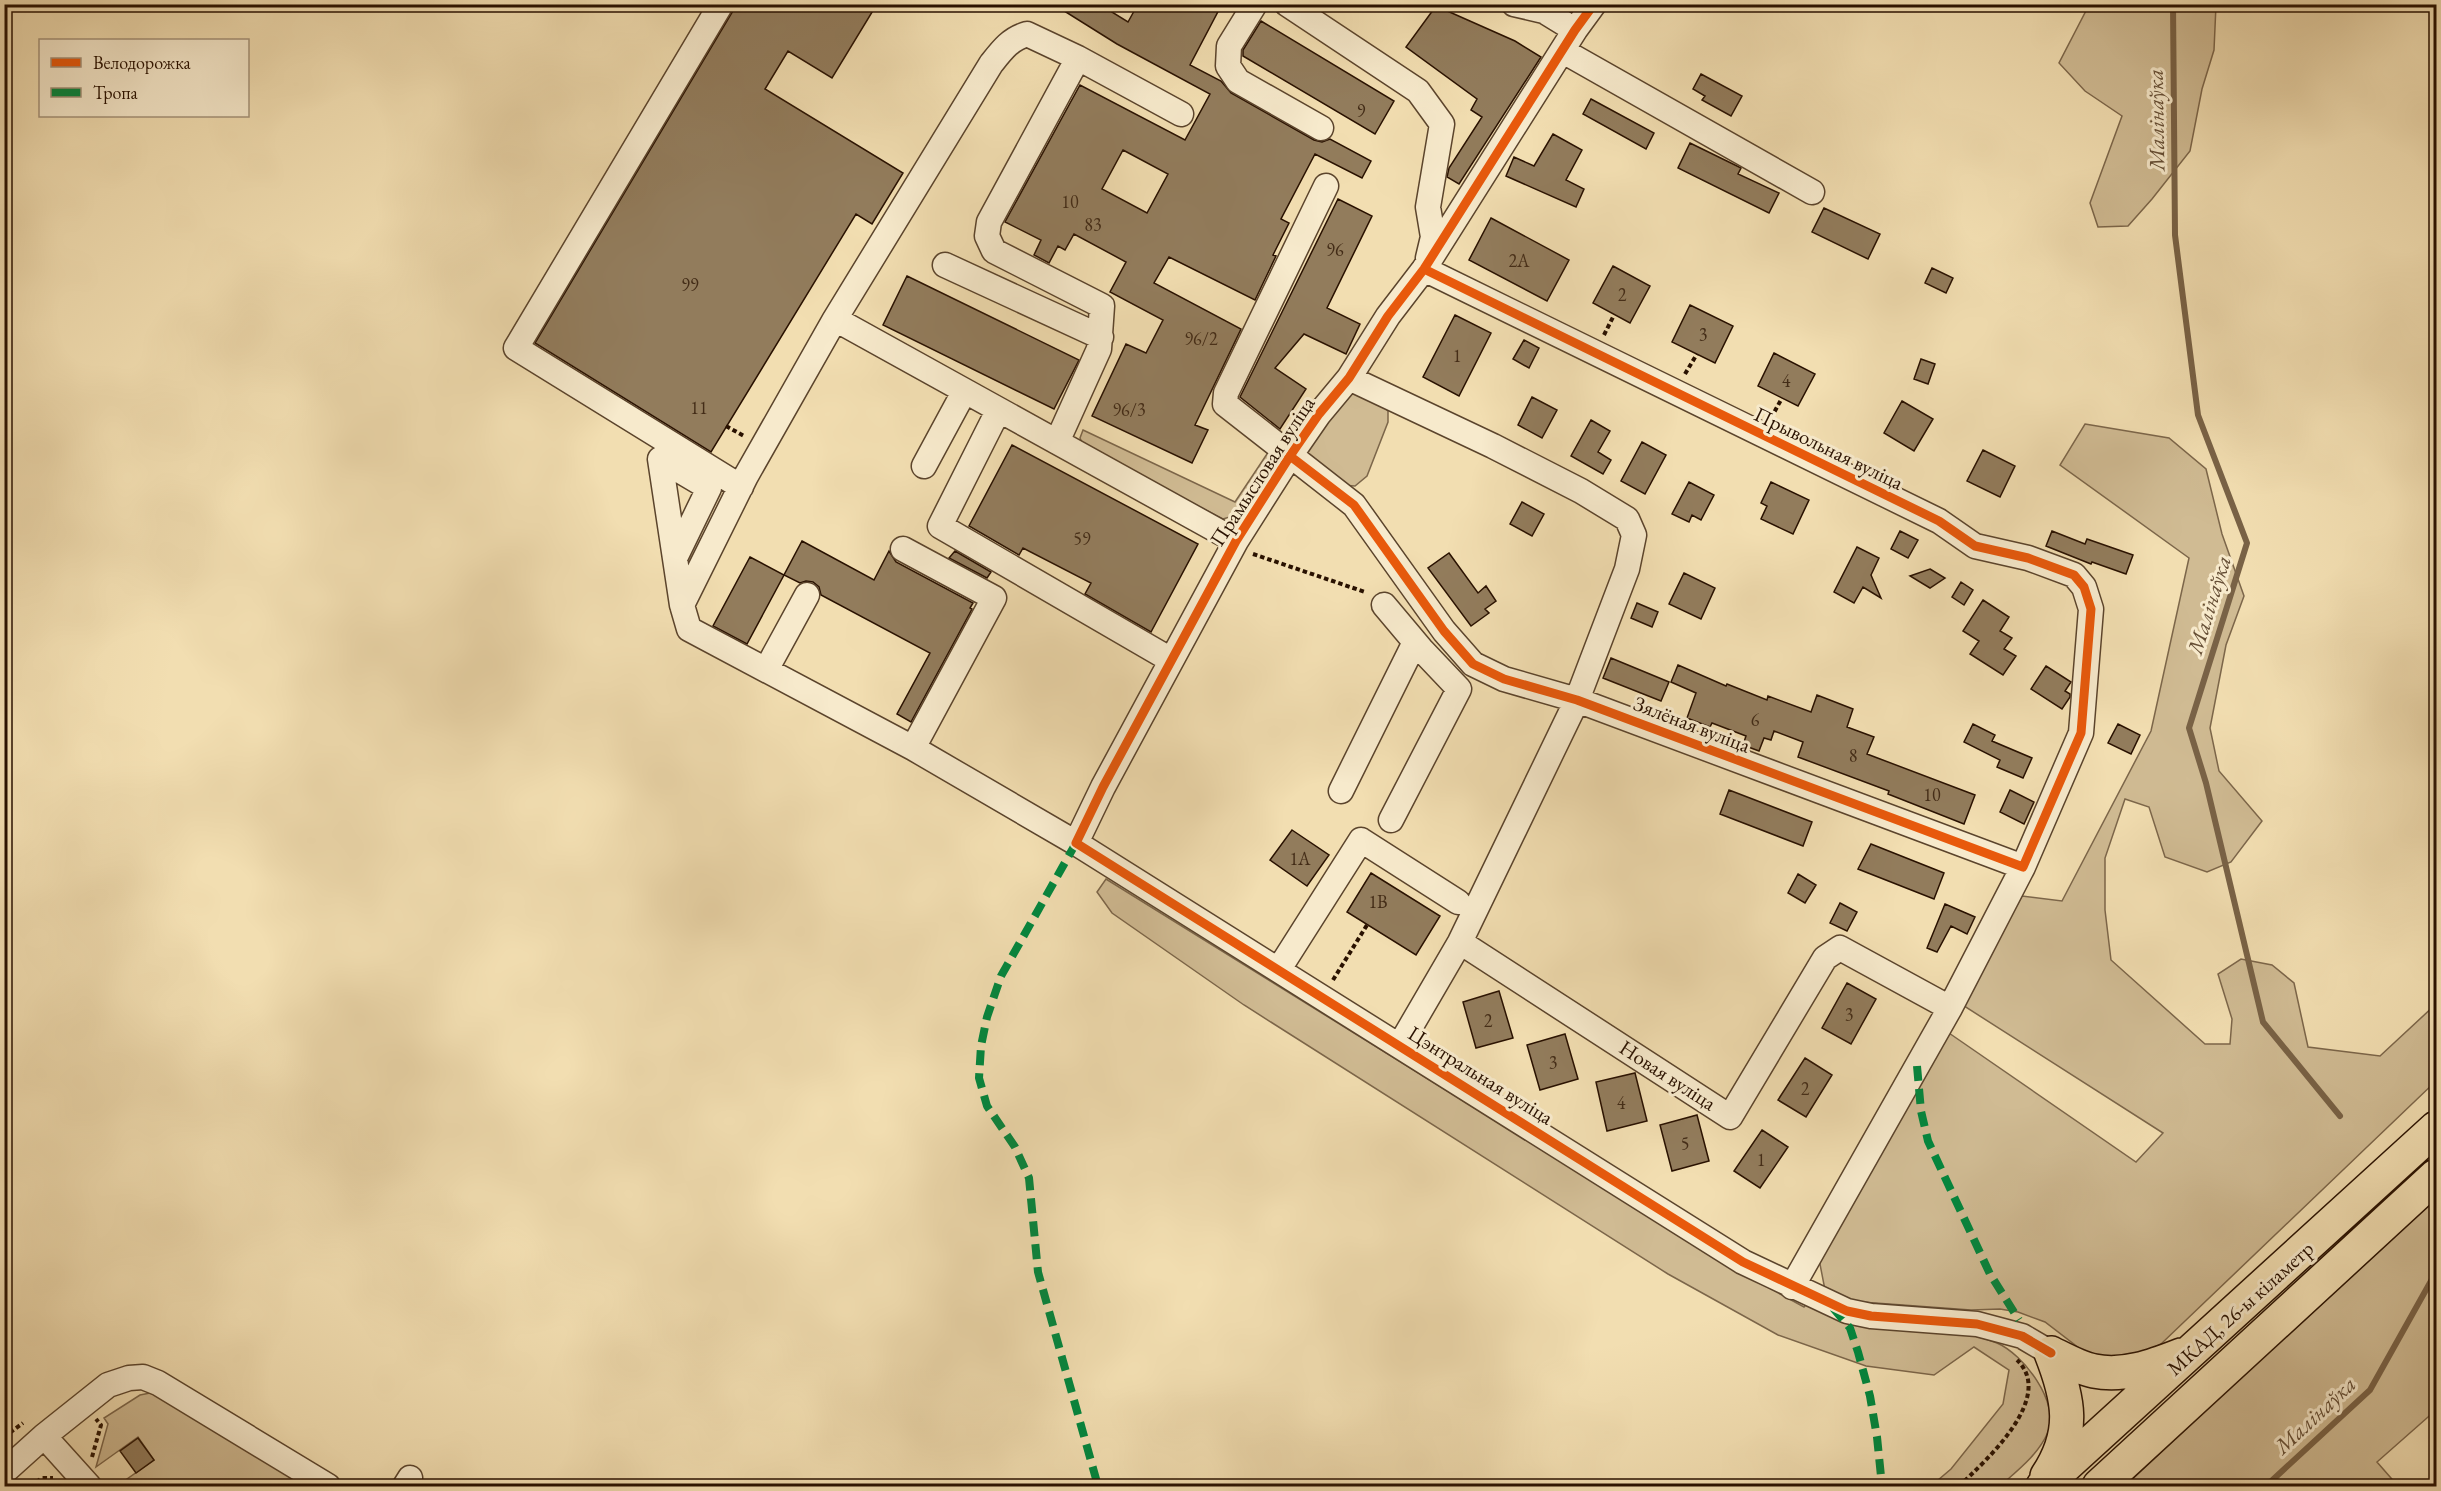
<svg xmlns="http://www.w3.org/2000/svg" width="2441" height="1491" viewBox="0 0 2441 1491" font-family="'EB Garamond',serif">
<rect width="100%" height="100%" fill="#f2deb1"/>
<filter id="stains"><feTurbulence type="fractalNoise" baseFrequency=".00333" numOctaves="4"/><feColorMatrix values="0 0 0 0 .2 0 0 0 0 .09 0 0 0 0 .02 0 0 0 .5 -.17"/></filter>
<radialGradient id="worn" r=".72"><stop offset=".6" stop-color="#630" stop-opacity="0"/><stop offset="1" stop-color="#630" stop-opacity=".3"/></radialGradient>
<path fill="#d0bb93" stroke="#7c664a" stroke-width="1.5" d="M2089,5H2216L2214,50L2202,89L2190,151L2152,199L2128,226L2098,227L2090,203L2122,116L2085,91L2059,63Z
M1357,390L1381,403L1388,411V422L1367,476L1355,486L1340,485L1303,452L1346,396Z
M2085,424L2169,438L2206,469L2222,534L2244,596L2226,645L2210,728L2219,771L2262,821L2231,862L2207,872L2165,857L2149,807L2125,799L2105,858V910L2111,960L2205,1044H2230L2232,1019L2218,974L2241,959L2272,965L2294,983L2308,1047L2380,1056L2436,1004V1081L2161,1344L2138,1356L2117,1361L2083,1351L2045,1322L2018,1312L2000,1309L1971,1310L1848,1301L1825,1290L1819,1259L1946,1031L2136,1162L2163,1133L1961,1004L2022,896L2062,901L2151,731L2189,558L2060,465Z
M1083,430L1235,502L1269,451L1275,457L1240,514L1223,519L1084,447L1080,438Z
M1106,879L1734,1269L1804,1307L1808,1302C1830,1309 1852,1317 1875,1321C1913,1327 1961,1328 1997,1343C2023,1354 2060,1402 2048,1432C2039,1454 2017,1471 2000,1486H1931L1951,1469L2003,1404L2009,1370L1974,1347L1934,1375L1866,1366L1778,1335L1668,1274L1244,1005L1112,913L1097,892Z
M2436,1195V1410L2377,1462L2398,1486H2125Z
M150,1393L163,1397L310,1486H117L154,1460L138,1437L96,1467L108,1424L104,1418L140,1395Z"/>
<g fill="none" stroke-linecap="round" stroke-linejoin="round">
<path stroke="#796246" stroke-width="6" d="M2173,4L2175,235L2198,415L2247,543L2189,728L2206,783L2263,1022L2340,1116
M2266,1486L2370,1390L2436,1272"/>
</g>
<path fill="#927c5c" stroke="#291100" stroke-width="1.5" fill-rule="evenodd" d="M737,4H877L832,78L788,51L765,89L903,173L872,224L856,214L711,452L535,343Z
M1053,4H1099L1128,22L1138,4H1222L1190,65L1221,81L1231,93L1314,140L1322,142L1330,139L1371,161L1362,178L1315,154L1281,219L1289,223L1273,255L1276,256L1255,300L1169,257L1154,283L1241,329L1195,425L1208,430L1192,463L1092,416L1126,344L1146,353L1163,320L1110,292L1126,262L1074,234L1065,250L1058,246L1049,263L1034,255L1041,240L1005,222L1080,85L1185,140L1210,94L1117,44ZM1123,150L1168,174L1147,213L1102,189Z
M1436,6L1515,41L1541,57L1459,184L1447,177L1449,168L1482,117L1471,110L1477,99L1406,47Z
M1261,21L1394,101L1375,134L1243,56V50Z
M1701,74L1742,96L1731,116L1702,100L1705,96L1693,89Z
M1591,99L1654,133L1646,149L1583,114Z
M1553,134L1582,150L1566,180L1584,189L1576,207L1506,176L1514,157L1534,166Z
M1690,143L1737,166L1741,168L1738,174L1779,193L1769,213L1678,168Z
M1338,199L1372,216L1327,308L1360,324L1346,354L1304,334L1275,368L1306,389L1280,429L1240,397Z
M1824,208L1880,234L1868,259L1812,232Z
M1491,218L1569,260L1547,301L1469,260Z
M1613,266L1650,286L1630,323L1593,303Z
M1932,268L1953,278L1946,293L1925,283Z
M907,276L1079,360L1054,409L883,325Z
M1690,305L1733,326L1715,363L1672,342Z
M1455,315L1491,333L1459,396L1423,377Z
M1524,340L1539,348L1529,368L1513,359Z
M1774,353L1815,374L1798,406L1758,386Z
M1921,359L1935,364L1928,384L1914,379Z
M1532,397L1557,410L1542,438L1518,425Z
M1902,401L1933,419L1914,451L1884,433Z
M1591,420L1610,431L1598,452L1611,460L1603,474L1571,456Z
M1642,442L1666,455L1645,494L1621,481Z
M1012,445L1198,544L1151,632L1085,594L1091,583L1023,548L1019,555L969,526Z
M1983,450L2015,466L2000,497L1967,481Z
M1689,482L1714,495L1701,520L1692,515L1689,522L1672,514Z
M1771,482L1809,500L1793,534L1761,519L1767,506L1761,503Z
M1522,502L1544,514L1532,536L1510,524Z
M1900,531L1918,540L1908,558L1891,549Z
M2052,531L2085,544L2087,539L2133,555L2126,574L2092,562L2091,564L2046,546Z
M802,541L874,580L889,551L896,562L973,603L970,608L972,609L911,722L897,714L930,653L821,595L819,587L813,582L806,581L800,583L784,575Z
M1857,547L1879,558L1871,575L1881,598L1863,587L1854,603L1834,592Z
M955,551L991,572L987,578L949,558Z
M1449,553L1478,593L1486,586L1496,601L1485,609L1489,613L1471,626L1428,568Z
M750,557L784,575L747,644L713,626Z
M1930,569L1945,578L1930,588L1910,576Z
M1684,573L1715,588L1701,619L1669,604Z
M1961,582L1973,590L1964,605L1952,597Z
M1983,600L2009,617L2000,631L2012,638L2004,649L2016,656L2003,675L1970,654L1979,641L1963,631Z
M1637,603L1658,612L1652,627L1631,618Z
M1611,658L1669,682L1661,701L1603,678Z
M1678,665L1726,686L1727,684L1767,700L1768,696L1811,712L1817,695L1853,709L1847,727L1874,737L1867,754L1975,795L1964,824L1888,794L1889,791L1798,757L1803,742L1774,731L1771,740L1764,738L1759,751L1743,745L1746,736L1712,723L1710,727L1687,718L1696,693L1671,682Z
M2046,666L2071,682L2065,691L2070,694V697L2062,709L2031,689Z
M1973,724L1995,735L1992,741L2032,758L2023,778L1997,767L2000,760L1964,742Z
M2118,724L2140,735L2131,754L2108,743Z
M1729,790L1812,822L1803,846L1720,814Z
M2010,790L2034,802L2024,824L2000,812Z
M1292,830L1329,855L1307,886L1270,860Z
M1871,844L1944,873L1934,899L1858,869Z
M1371,873L1440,916L1416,955L1347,912Z
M1798,874L1816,885L1805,903L1788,893Z
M1840,903L1857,912L1847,931L1830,923Z
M1945,904L1975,917L1967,934L1951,926L1937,952L1927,948Z
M1847,983L1876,999L1851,1044L1822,1028Z
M1499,991L1513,1038L1476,1048L1463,1002Z
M1565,1034L1578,1079L1540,1090L1527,1045Z
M1805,1058L1832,1075L1806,1117L1778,1100Z
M1635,1073L1647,1121L1607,1131L1596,1082Z
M1697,1115L1709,1161L1672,1171L1660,1125Z
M1762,1130L1788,1147L1760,1188L1734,1171Z
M138,1438L154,1460L136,1473L120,1451Z"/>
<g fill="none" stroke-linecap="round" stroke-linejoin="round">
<defs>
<path id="minor" d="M721,4L516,348L741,487
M1255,4L1229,46L1228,66L1238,81L1321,128
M1287,4L1418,91L1442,124L1428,207L1433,237L1428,258
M1514,4L1544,11L1575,30
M1594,4L1575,30L1424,269L1388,316L1349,378L1319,414L1290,456L1236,541L1103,787L1076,843L1743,1262L1847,1311L1871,1316L1977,1324L2022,1336L2051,1353
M1563,51L1812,192
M1326,186L1226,393L1225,404L1354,505L1444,631L1473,664L1504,679L1577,700L2023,867L2081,733L2091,609L2084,587L2074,575L2028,558L1975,546L1939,521L1424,269
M945,265L1101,337
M835,319L1236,541
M1349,378L1493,446L1581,491L1627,519L1634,535L1627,569L1577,700L1460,942L1400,1045
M998,411L940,526L1171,660
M1057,442L1099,349L1102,306L994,251L987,236L989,222L1078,58
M924,466L964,392
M903,549L994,598L913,748
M675,558L709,488L660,459L682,605
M1384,605L1421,649L1459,689L1391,820
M766,670L807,595
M1341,791L1415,642
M1076,843L913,748L689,629L682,605L746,476L835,319L991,64C1002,50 1010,39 1027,34L1078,58L1181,114
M1460,942L1730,1117L1825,958L1840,948L1950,1008
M1279,969L1361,840L1458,902
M1792,1287L1950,1008L2023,867
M44,1436L89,1486
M4,1472L44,1436L108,1385L129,1378L143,1377L158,1383L328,1486
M405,1486L410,1478"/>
<path id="highway" d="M2051,1353C2065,1360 2079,1368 2094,1371C2124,1377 2153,1366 2181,1355
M2047,1476C2076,1432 2069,1399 2051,1353
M2043,1486L2436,1128
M2099,1486L2436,1176"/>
</defs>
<use href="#minor" stroke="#5b442c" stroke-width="27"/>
<use href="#highway" stroke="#291100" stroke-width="36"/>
<path stroke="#291100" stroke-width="4" stroke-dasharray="4.5 3" stroke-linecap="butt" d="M1604,335L1614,315
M1685,374L1697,354
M1771,418L1782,398
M726,426L744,436
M1253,554L1365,592
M1333,980L1367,925
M4,1437L23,1423
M92,1457L101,1425L96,1419
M30,1486L42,1478H53
M1959,1486C1986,1461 2056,1397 2017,1360"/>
<use href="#minor" stroke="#f7eacc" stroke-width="24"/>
<use href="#highway" stroke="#f2deb1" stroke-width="33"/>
<path stroke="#00873e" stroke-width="8" stroke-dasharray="15 8" stroke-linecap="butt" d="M1076,843L1001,976L987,1017L981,1046L979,1078L987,1106L1015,1147L1029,1178L1038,1272L1098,1486
M1917,1066L1921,1111L1928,1141L1990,1274L2019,1320
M1833,1308L1850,1328L1858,1352L1870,1396L1877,1437L1882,1486"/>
<defs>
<path id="cycleway" d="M1594,4L1575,30L1424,269L1388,316L1349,378L1319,414L1290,456L1236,541L1103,787L1076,843L1743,1262L1847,1311L1871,1316L1977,1324L2022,1336L2051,1353
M1290,456L1354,505L1444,631L1473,664L1504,679L1577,700L2023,867L2081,733L2091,609L2084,587L2074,575L2028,558L1975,546L1939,521L1424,269"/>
</defs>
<use href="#cycleway" stroke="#f7eacc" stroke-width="13"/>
<use href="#cycleway" stroke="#e8590c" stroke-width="9"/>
</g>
<g text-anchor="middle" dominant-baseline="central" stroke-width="6" stroke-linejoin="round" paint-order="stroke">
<g font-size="18" fill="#432c17">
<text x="1361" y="110">9</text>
<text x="1070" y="201">10</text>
<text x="1093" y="224">83</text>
<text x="1335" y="249">96</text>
<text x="1519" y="260">2А</text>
<text x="690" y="284">99</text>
<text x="1622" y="294">2</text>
<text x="1703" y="334">3</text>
<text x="1201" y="338">96/2</text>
<text x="1457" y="355">1</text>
<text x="1786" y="380">4</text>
<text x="699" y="407">11</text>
<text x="1129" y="409">96/3</text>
<text x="1082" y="538">59</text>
<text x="1755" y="719">6</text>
<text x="1853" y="755">8</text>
<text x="1932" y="794">10</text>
<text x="1300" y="858">1А</text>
<text x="1378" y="901">1В</text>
<text x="1849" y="1014">3</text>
<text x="1488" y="1020">2</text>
<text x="1553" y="1062">3</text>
<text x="1805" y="1088">2</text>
<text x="1621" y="1102">4</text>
<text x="1685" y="1143">5</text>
<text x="1761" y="1159">1</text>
</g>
<g font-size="21" fill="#291100" stroke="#f7eacc">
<text transform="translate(1829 448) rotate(26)">Прывольная вуліца</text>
<text transform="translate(1262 471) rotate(-57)">Прамысловая вуліца</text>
<text transform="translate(1692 724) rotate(21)">Зялёная вуліца</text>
<text transform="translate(1481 1075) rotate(32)">Цэнтральная вуліца</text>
<text transform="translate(1668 1075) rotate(33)">Новая вуліца</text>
<text transform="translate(2240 1308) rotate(-42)">МКАД, 26-ы кіламетр</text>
</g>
<g font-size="22" font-style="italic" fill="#654e35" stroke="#f7eacc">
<text transform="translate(2156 120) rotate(-91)">Малінаўка</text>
<text transform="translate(2209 605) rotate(-73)">Малінаўка</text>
<text transform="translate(2315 1415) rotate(-43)">Малінаўка</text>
</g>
</g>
<rect width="2441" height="1491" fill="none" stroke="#f2deb1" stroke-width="24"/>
<rect x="6" y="6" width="2429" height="1479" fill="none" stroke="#291100" stroke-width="3"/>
<rect x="12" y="12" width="2417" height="1467" fill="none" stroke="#291100" stroke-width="1.5"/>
<rect x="39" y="39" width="210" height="78" fill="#f7eacc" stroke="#a5937a" stroke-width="1.5"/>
<rect x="51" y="58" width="30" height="9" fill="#e8590c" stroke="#a5937a" stroke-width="1.5"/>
<text x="93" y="69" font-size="18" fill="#291100">Велодорожка</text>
<rect x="51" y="88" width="30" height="9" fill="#00873e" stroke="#a5937a" stroke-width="1.5"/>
<text x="93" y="99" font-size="18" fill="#291100">Тропа</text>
<rect width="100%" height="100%" filter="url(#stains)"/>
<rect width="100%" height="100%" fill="url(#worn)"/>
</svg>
